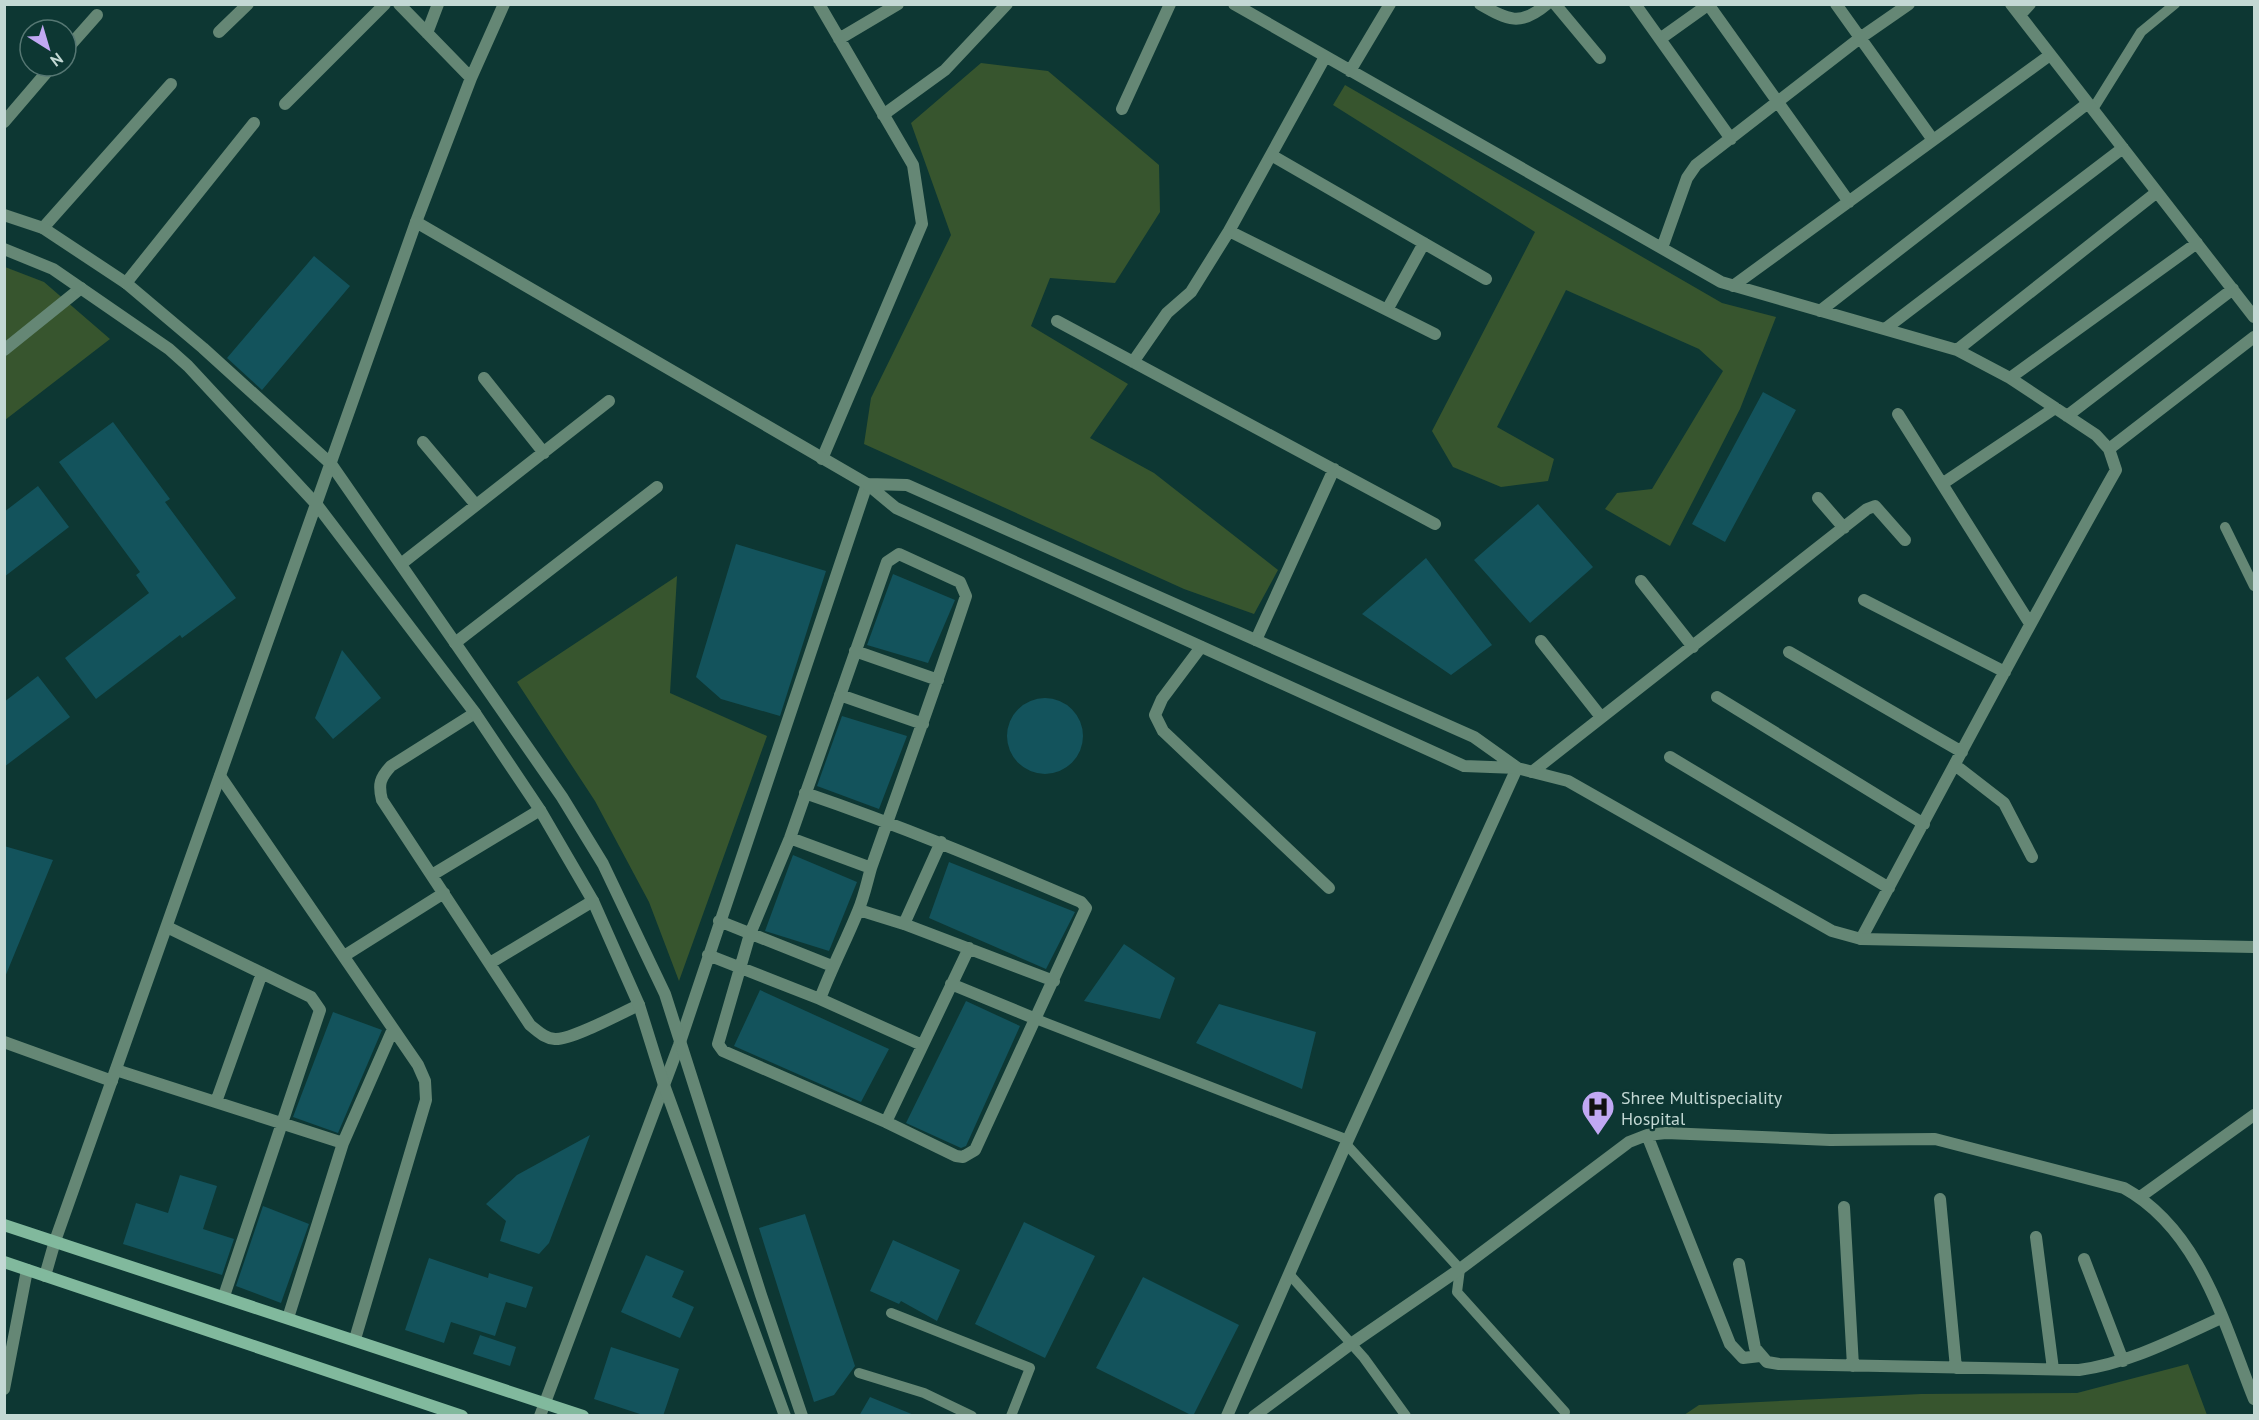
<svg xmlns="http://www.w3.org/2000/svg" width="2259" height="1420" viewBox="0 0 2259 1420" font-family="'PT Sans',sans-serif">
<rect width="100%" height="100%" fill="#0d3733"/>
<path fill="#37552e" d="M981,63L1048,71L1159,165L1160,212L1115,283L1050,278L1031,326L1128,384L1090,438L1154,473L1278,570L1254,614L1184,589L864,444L871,398L951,235L911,123Z
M1345,85L1722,303L1776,317L1740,409L1670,546L1605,509L1617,493L1652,489L1723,371L1699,349L1566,290L1497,427L1554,459L1548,481L1501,487L1453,467L1432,431L1535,232L1333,105Z
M5,267L44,282L110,339L5,420Z
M677,576L670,693L767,736L679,981L649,902L595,801L517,682Z
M2188,1364L2207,1415H1684L1699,1405L1921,1394L2077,1393Z"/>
<path fill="#13535c" d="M314,256L350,286L262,390L227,358Z
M1763,392L1796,410L1725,542L1692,524Z
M113,422L170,499L165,502L236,598L182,638L180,635L96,699L65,658L149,593L136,575L140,572L59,462Z
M38,486L69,527L4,577V512Z
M1538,504L1593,567L1530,623L1474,560Z
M736,544L826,571L780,716L721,699L696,677Z
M1426,558L1492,645L1451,675L1362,614Z
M893,574L955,600L928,663L867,645Z
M342,650L381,698L333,739L315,718Z
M38,676L70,717L4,767V702Z
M1007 736a38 38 0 1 1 76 0a38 38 0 1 1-76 0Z
M842,716L907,736L879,809L817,786Z
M4,846L53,860L5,977H4Z
M793,855L857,882L829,951L765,931Z
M949,862L1075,912L1046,969L929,918Z
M1124,944L1175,978L1160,1019L1084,1001Z
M760,990L889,1049L861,1102L734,1046Z
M966,1001L1020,1026L966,1146L961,1148L906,1123Z
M1219,1004L1316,1032L1302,1089L1196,1043Z
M333,1012L382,1030L338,1133L293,1117Z
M590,1135L549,1243L539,1254L500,1241L506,1221L486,1204L517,1175Z
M180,1175L217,1186L203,1229L234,1239L222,1275L123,1244L136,1203L168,1213Z
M263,1206L309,1224L281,1303L236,1286Z
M805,1214L855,1366L834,1395L814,1402L759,1228Z
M1024,1222L1095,1256L1045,1358L975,1324Z
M893,1240L960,1270L937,1321L901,1301L899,1304L870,1291Z
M646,1255L684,1271L672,1297L694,1307L680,1338L621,1312Z
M429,1258L488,1278L489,1273L533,1287L526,1308L506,1302L495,1336L451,1322L444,1343L405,1330Z
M1143,1277L1239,1325L1193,1416L1096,1368Z
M480,1335L516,1347L510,1366L473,1354Z
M611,1347L679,1369L663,1416H646L594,1399Z
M870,1397L914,1415V1416H859Z"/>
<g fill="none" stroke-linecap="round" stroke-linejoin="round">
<path stroke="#658775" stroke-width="10" d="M2093,109L2141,32L2175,4
M2225,527L2254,586
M1036,1019L1348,1140
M1346,1144L1460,1269L1457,1292L1565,1412
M1290,1275L1364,1358L1406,1416
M891,1313L1030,1368L1011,1416
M859,1373L924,1393L972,1416"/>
<path stroke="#658775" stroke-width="12" d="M399,4L471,78
M819,4L913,165L922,224L822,459
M1234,4L1721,282L1957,350L2010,378L2096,435L2109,449L2116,470C2028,625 1945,783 1861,939
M1480,4C1508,20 1520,27 1547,4
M1555,4L1600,58
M1635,4L1731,139
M1708,4L1849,202
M1836,4L1933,140
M2011,4L2254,317
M2020,15L2030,4
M219,32L248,4
M427,33L438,4
M839,39L898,4
M1660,39L1709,4
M66,50L97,15
M1350,71L1390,4
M285,104L385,4
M1122,109L1170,4
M883,115L945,70L1007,4
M4,122L52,66
M1271,155L1486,279
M416,222L471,78L504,4
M43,228L171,84
M1229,231L1435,334
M1662,248L1687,178L1696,165L1860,38L1909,4
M126,283L254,123
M1733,286L2050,55
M1387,310L1424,243
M1820,311L2088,103
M1057,321L1435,524
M1885,329L2123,148
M4,350L81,288
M1957,350L2157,192
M1133,362L1167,313L1191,292L1229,231L1325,57
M484,378L544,453
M2010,378L2197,243
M1898,414L2029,622
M2067,416L2233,289
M423,442L476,505
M2109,449L2254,337
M1942,484L2055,408
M1818,498L1844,528
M401,564L609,401
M1641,581L1693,647
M1864,600L2005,672
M1256,640L1334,469
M1541,641L1601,717
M455,643L657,487
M1201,647L1162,699L1155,715L1163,731L1329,888
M855,651L938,680
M1789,652L1962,752
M840,695L923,724
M1717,697L1924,824
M475,713L391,766C380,778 378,784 382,800L530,1025C538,1031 544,1038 555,1039C572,1040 621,1013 639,1005
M1670,757L1889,888
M1955,765L2004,803L2032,857
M1532,772L1867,509L1875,506L1905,540
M220,776L418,1065L425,1081L426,1100L355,1339
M805,793C899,825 990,863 1081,902L1086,908L975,1150L963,1157L956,1156L886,1122L723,1051L718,1044L750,934L790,838L887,562L899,554L960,582L966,596C936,687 903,777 871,868C867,882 864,897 858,911C846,941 831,969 820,999
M790,838L871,868
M432,875L540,810
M859,910L904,924L1054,981
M719,921L832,966
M904,924L941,842
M167,927L311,997L320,1010L224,1296
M708,955L820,999L922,1045
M344,956L444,893
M490,963L593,901
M951,984L1036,1019
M4,1042L112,1081
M116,1070L343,1143
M216,1102L262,973
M886,1122L969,948
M1647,1135L1730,1344L1743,1358L1760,1356
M2140,1197L2254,1115
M1940,1199L1956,1368
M1844,1207L1853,1366
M2036,1237L2053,1369
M2084,1259L2123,1361
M1739,1264L1755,1348L1767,1362L1779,1364L2079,1370C2130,1363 2175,1339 2221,1318
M45,1276L55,1241
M288,1318L343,1143L393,1029
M4,1389L27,1270
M540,1416L679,1045L867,484
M1227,1416L1346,1144L1517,768
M1254,1416L1351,1344L1460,1269L1629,1142L1647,1135L1666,1133L1830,1140L1935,1139L2124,1188C2200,1230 2224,1324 2254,1399"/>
<path stroke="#658775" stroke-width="12" d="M4,215L43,228L126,283L203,348L331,464L562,797L603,864L665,994L761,1295L802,1416
M4,249L53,269L169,349L188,366L317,505L475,713L540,810L593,901L639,1005L664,1085L785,1416
M867,484L907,485L1474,737L1516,767
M55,1241L416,222L867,484L896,508L1464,766L1517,768L1568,781L1832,931L1861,939L2254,947"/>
<path stroke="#81b99d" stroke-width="12" d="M4,1225L583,1416
M4,1262L462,1416"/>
</g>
<defs>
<symbol id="hospital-pin" viewBox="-11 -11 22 30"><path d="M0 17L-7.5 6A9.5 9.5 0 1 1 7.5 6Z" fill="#c1a8f3" stroke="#0d3733"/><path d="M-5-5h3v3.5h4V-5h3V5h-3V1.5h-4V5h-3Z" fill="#111"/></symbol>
</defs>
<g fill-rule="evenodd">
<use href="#hospital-pin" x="1579" y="1088" width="38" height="52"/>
</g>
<g text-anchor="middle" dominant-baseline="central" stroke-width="4.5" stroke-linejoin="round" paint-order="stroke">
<g font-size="18" fill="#c3d8d4" stroke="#0d3733" text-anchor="start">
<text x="1621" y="1097">Shree Multispeciality<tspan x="1621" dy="21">Hospital</tspan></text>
</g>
</g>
<rect width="2259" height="1420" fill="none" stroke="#c3d8d4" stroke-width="12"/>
<g transform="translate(48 48) rotate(143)"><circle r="28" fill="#0d3733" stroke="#567773" stroke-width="1.5"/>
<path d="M0-4.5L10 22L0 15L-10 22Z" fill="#c1a8f3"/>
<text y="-9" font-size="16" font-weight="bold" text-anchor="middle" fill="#c3d8d4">N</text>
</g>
</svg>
